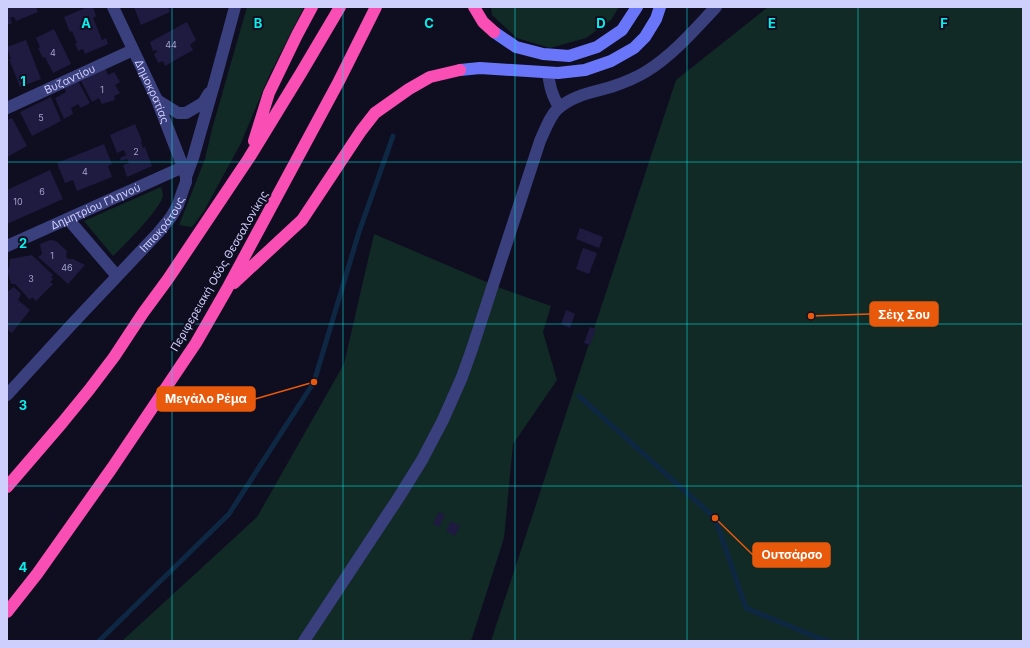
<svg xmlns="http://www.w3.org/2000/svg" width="1030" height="648" viewBox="0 0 1030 648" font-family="Inter,sans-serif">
<rect width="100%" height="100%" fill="#0f0e20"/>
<path fill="#112a26" d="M247,7H304L269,76L241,143L204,211L192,227L179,225L205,159L212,129Z
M491,7H619L611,20L586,38L550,48L517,38L492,15Z
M768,7H1023V641H491L676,80Z
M161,187C162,190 163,193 163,196C160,209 124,246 113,256L84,221Z
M374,234L503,289L551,306L543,332L557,380L513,444L504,538L471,641H122L257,517L344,364Z"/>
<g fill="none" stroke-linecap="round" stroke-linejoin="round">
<path stroke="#0e2844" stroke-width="5" d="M579,396L715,518L746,608L818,638L829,641
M99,641L229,514L314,382L359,232L393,136"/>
</g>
<path fill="#1e1a40" d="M7,7H36L38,12L16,21L14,17H12L10,18L12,23L7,25Z
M87,7H93L96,16L93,18L102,40L106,38L108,44L85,54L83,49L78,51L75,43H77L72,31L70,32L64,17Z
M134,7H168L170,12L141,25Z
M187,22L196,40L190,45L193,50L165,66L163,61L158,63L154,54L157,52L156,50L153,51L150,42Z
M54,29L71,64L53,73L45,57L43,58L38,48L40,47L36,38Z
M26,40L41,79L20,87L9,59H11L7,47Z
M105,68L108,75L114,72L120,82L115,85L120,93L114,96L115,100L102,104L99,98L92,102L81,81Z
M78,81L90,103L81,108L78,104L71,108L73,114L64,119L55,98L66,92L64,88Z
M51,97L61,121L32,136L20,112Z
M12,118L27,146L7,157V120Z
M135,124L142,141L141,142L143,148L145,147L152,166L127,177L123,165L129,163L127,159L121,161L120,158L126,155L124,150L117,153L110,135Z
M104,144L112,164L108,166L112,177L77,191L73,180L65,183L57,163Z
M50,170L63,199L7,224V190Z
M580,228L603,237L599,248L576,239Z
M50,240L56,241L67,251L66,257L68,259H73L85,265L68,284L38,257L42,254L40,244Z
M583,248L597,253L589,274L576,269Z
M32,255L53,275L51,277L53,279L50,282L53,284L36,301L32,297L30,300L15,284H11L7,269L9,268L10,259Z
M14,287L21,294L18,300L30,310L12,333L7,329V292Z
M566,310L575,314L570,328L561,324Z
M590,327L596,329L590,345L584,343Z
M439,512L445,515L439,527L433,524Z
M451,521L460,526L455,536L446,531Z"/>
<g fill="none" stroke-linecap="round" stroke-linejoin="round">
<g stroke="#3a3f7d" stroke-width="12">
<path id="s1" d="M113,7L157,100L183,167L185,174"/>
<path d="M548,73C550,88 552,95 559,107"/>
<path d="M157,100L178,113H186L203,103L209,93"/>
<path id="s2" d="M7,108L133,50"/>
<path d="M68,219L117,276"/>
<path id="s3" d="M7,246L183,167"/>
<path id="s4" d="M7,395L73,323L158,233L171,217L178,205L183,190L186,182V177L193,158L215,81L235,7"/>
<path d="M304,641L399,497L422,460L443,420L462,377L472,349L540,141C545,130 551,113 560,107C574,95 594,92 611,87C623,83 636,78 647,71C674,54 695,29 716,7"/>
</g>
<path stroke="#6976fa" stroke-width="12" d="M494,32L516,47L543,54L569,56L597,47L622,30L637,7
M460,70L480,68L558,73L585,70L611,61L634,48L645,37L656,19L660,7"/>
<path stroke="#f94eb3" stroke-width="12" d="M474,7L483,22L494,32
M254,141L269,93L297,35L312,7
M234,283L302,220L361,131L375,113L409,89L430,77L460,70
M7,487L62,423L89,390L114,357L143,313L168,279L249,158L301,73L340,7
M7,612L37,574L112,468L196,343L227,289L339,81L376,7"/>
</g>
<path fill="none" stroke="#09efec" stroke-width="1" stroke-opacity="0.55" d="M172,7V641M343,7V641M515,7V641M687,7V641M858,7V641M7,162H1023M7,324H1023M7,486H1023"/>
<g text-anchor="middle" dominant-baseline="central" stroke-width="4" stroke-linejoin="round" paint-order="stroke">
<g font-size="9" fill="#a3a2ce">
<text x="171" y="44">44</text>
<text x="53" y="52">4</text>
<text x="102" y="89">1</text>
<text x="41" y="117">5</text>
<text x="136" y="151">2</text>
<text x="85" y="171">4</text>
<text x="42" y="191">6</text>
<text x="18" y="201">10</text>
<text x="52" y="255">1</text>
<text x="67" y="267">46</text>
<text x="31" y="278">3</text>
</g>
<g font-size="11" fill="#cfcffd" stroke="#0f0e20">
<text stroke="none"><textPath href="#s2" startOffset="69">Βυζαντίου</textPath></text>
<text stroke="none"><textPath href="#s1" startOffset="93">Δημοκρατίας</textPath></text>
<text stroke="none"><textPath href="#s3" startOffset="97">Δημητρίου Γληνού</textPath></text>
<text stroke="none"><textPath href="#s4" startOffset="231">Ιπποκράτους</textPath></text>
<text transform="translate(219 271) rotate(-60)">Περιφερειακή Οδός Θεσσαλονίκης</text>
</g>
</g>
<g font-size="13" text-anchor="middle" font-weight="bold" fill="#09efec" stroke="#0f0e20" stroke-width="4" stroke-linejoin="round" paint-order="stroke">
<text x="86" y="28">A</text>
<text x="258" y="28">B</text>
<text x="429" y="28">C</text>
<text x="601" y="28">D</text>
<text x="772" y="28">E</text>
<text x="944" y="28">F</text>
<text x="23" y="86">1</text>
<text x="23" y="248">2</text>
<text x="23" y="410">3</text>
<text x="23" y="572">4</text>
</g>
<path fill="none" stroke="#e8590c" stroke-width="1.5" d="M811 316L870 314M314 382L255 399M715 518L753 555"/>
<g fill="#e8590c" stroke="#0f0e20" stroke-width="1.5">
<circle cx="811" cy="316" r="4"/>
<circle cx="314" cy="382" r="4"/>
<circle cx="715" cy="518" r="4"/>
</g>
<g fill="#e8590c" stroke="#e8590c" stroke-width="1.5">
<rect x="870" y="302" width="68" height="24" rx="4"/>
<rect x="157" y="387" width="98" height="24" rx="4"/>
<rect x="753" y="543" width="77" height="24" rx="4"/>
</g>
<g font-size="12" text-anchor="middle" font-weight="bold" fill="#fff">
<text x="904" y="319">Σέιχ Σου</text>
<text x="206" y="403">Μεγάλο Ρέμα</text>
<text x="792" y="559">Ουτσάρσο</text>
</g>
<rect width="1030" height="648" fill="none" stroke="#cfcffd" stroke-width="16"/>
</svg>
